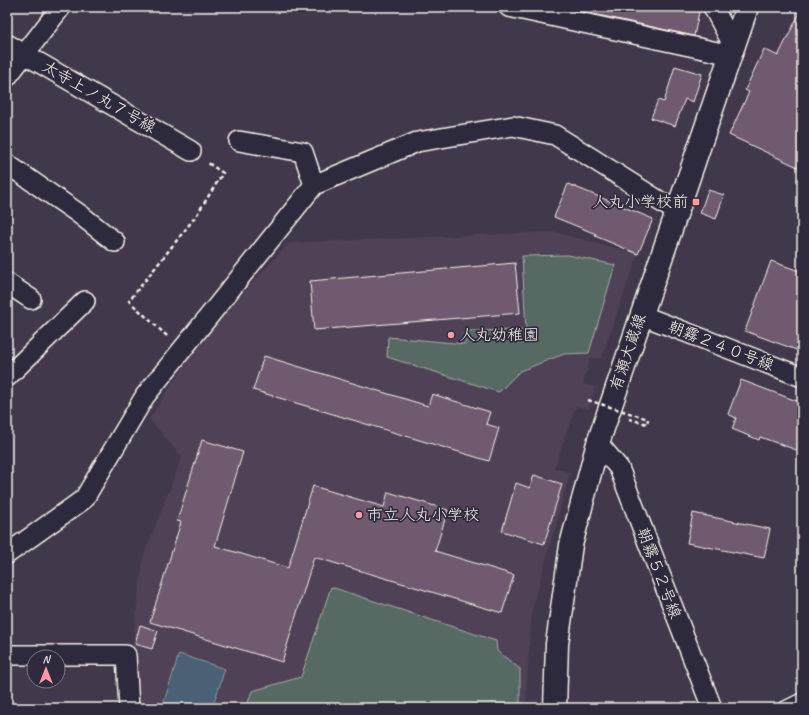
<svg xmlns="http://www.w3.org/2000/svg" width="809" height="715" viewBox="0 0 809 715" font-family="Caveat,'Klee One',sans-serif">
<rect width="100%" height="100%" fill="#42384c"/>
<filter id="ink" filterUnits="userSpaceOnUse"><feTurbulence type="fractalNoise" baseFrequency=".025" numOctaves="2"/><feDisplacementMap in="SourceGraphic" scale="8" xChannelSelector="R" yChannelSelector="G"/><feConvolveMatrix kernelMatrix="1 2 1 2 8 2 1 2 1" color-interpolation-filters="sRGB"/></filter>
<g filter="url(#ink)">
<path fill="#504257" d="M553,232L638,254L601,358H590L583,384L595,387L589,409L576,406L554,468L570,473L532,609L527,675L526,708H139L132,648L143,558L182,457L149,419L204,336L289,243Z"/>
<path fill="#576962" stroke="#a6ada5" d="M568,255L615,265L589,353L564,354L520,371L499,392L387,357L388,337L465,344V331L526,330L522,256Z
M331,587L496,641L497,651L520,669V708H246L252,691L301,677Z"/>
<path fill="#496174" stroke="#8d9ba2" d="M179,654L225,669L212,708H162Z"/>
<path fill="#6f5a70" stroke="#f4f1e8" d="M580,7H700L694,36L580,11Z
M802,8V169L729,135L749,92L745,90L764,49L778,56Z
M675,66L702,74L693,102L685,99L675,126L651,118L658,100L664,102Z
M568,184L653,219L638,254L595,236L596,234L554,217Z
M708,190L724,195L716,219L700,213Z
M771,261L802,272V352L745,331Z
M515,263L520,313L314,330L310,281Z
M264,356L428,406L432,394L490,412L486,424L499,428L489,461L253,390Z
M741,380L802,403V452L760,437L759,440L732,429L736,418L728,414Z
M202,440L243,452L215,546L288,568L313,486L384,507L388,492L448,510L435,551L514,575L502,613L314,557L282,662L150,622L181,522L177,521Z
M534,475L562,484L544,544L502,531L516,483L530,488Z
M693,513L770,529L764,558L687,543Z
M140,625L158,631L152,649L135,644Z"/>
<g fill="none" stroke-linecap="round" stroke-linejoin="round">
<defs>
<path id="lane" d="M782,708L802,698"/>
<path id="street" d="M509,7L731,55
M713,7L734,47
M7,44L191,151
M7,77L61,7
M239,141L303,152L314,185
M7,164L78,213L115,242
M7,283L31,299
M641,315L802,377
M7,377L85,301
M598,443L619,468L712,708
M7,554L84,499L145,396L314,185L417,142L513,126L555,135L677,212
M7,655H126L129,708"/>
<path id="secondary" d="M555,708L557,644L571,545L598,443L747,7"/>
</defs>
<use href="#lane" stroke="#f4f1e8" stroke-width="13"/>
<use href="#street" stroke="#f4f1e8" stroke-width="22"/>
<use href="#secondary" stroke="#f4f1e8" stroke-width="25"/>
<path stroke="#f4f1e8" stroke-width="2.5" stroke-dasharray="4 3" stroke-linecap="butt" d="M167,336L129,301L196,216L223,173L208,163
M629,419L647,424L648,419"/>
<use href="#lane" stroke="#2f2a3d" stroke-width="10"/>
<use href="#street" stroke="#2f2a3d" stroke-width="19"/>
<use href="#secondary" stroke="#2f2a3d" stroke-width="22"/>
<path stroke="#f4f1e8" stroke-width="2.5" stroke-dasharray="4 3" stroke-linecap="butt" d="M588,400L648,419"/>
</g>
</g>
<g fill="#ff9aa2" stroke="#2f2a3d" stroke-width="1.5">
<rect x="692" y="198" width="8" height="8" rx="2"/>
<circle cx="451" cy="335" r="4"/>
<circle cx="359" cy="515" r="4"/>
</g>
<g text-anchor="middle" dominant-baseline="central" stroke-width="3.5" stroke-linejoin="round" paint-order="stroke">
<g font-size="16" fill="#f4f1e8" stroke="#2f2a3d">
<text transform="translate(99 97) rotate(30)">太寺上ノ丸７号線</text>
<text transform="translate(721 346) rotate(21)">朝霧２４０号線</text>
<text transform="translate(628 352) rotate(-71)">有瀬大蔵線</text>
<text transform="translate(659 573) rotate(69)">朝霧５２号線</text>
</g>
<g font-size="16" fill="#f4f1e8" stroke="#2f2a3d" text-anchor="start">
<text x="688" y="202" text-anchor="end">人丸小学校前</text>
<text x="459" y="335">人丸幼稚園</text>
<text x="367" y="515">市立人丸小学校</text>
</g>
</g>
<rect width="809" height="715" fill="none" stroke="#2f2a3d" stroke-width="24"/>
<rect x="12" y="12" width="785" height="691" fill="none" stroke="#f4f1e8" stroke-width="1.5" filter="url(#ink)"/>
<g transform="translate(46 669)"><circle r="19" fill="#2f2a3d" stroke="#7e7a81"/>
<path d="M0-3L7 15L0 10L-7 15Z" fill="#ff9aa2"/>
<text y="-6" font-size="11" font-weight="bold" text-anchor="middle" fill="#f4f1e8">N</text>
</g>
</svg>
